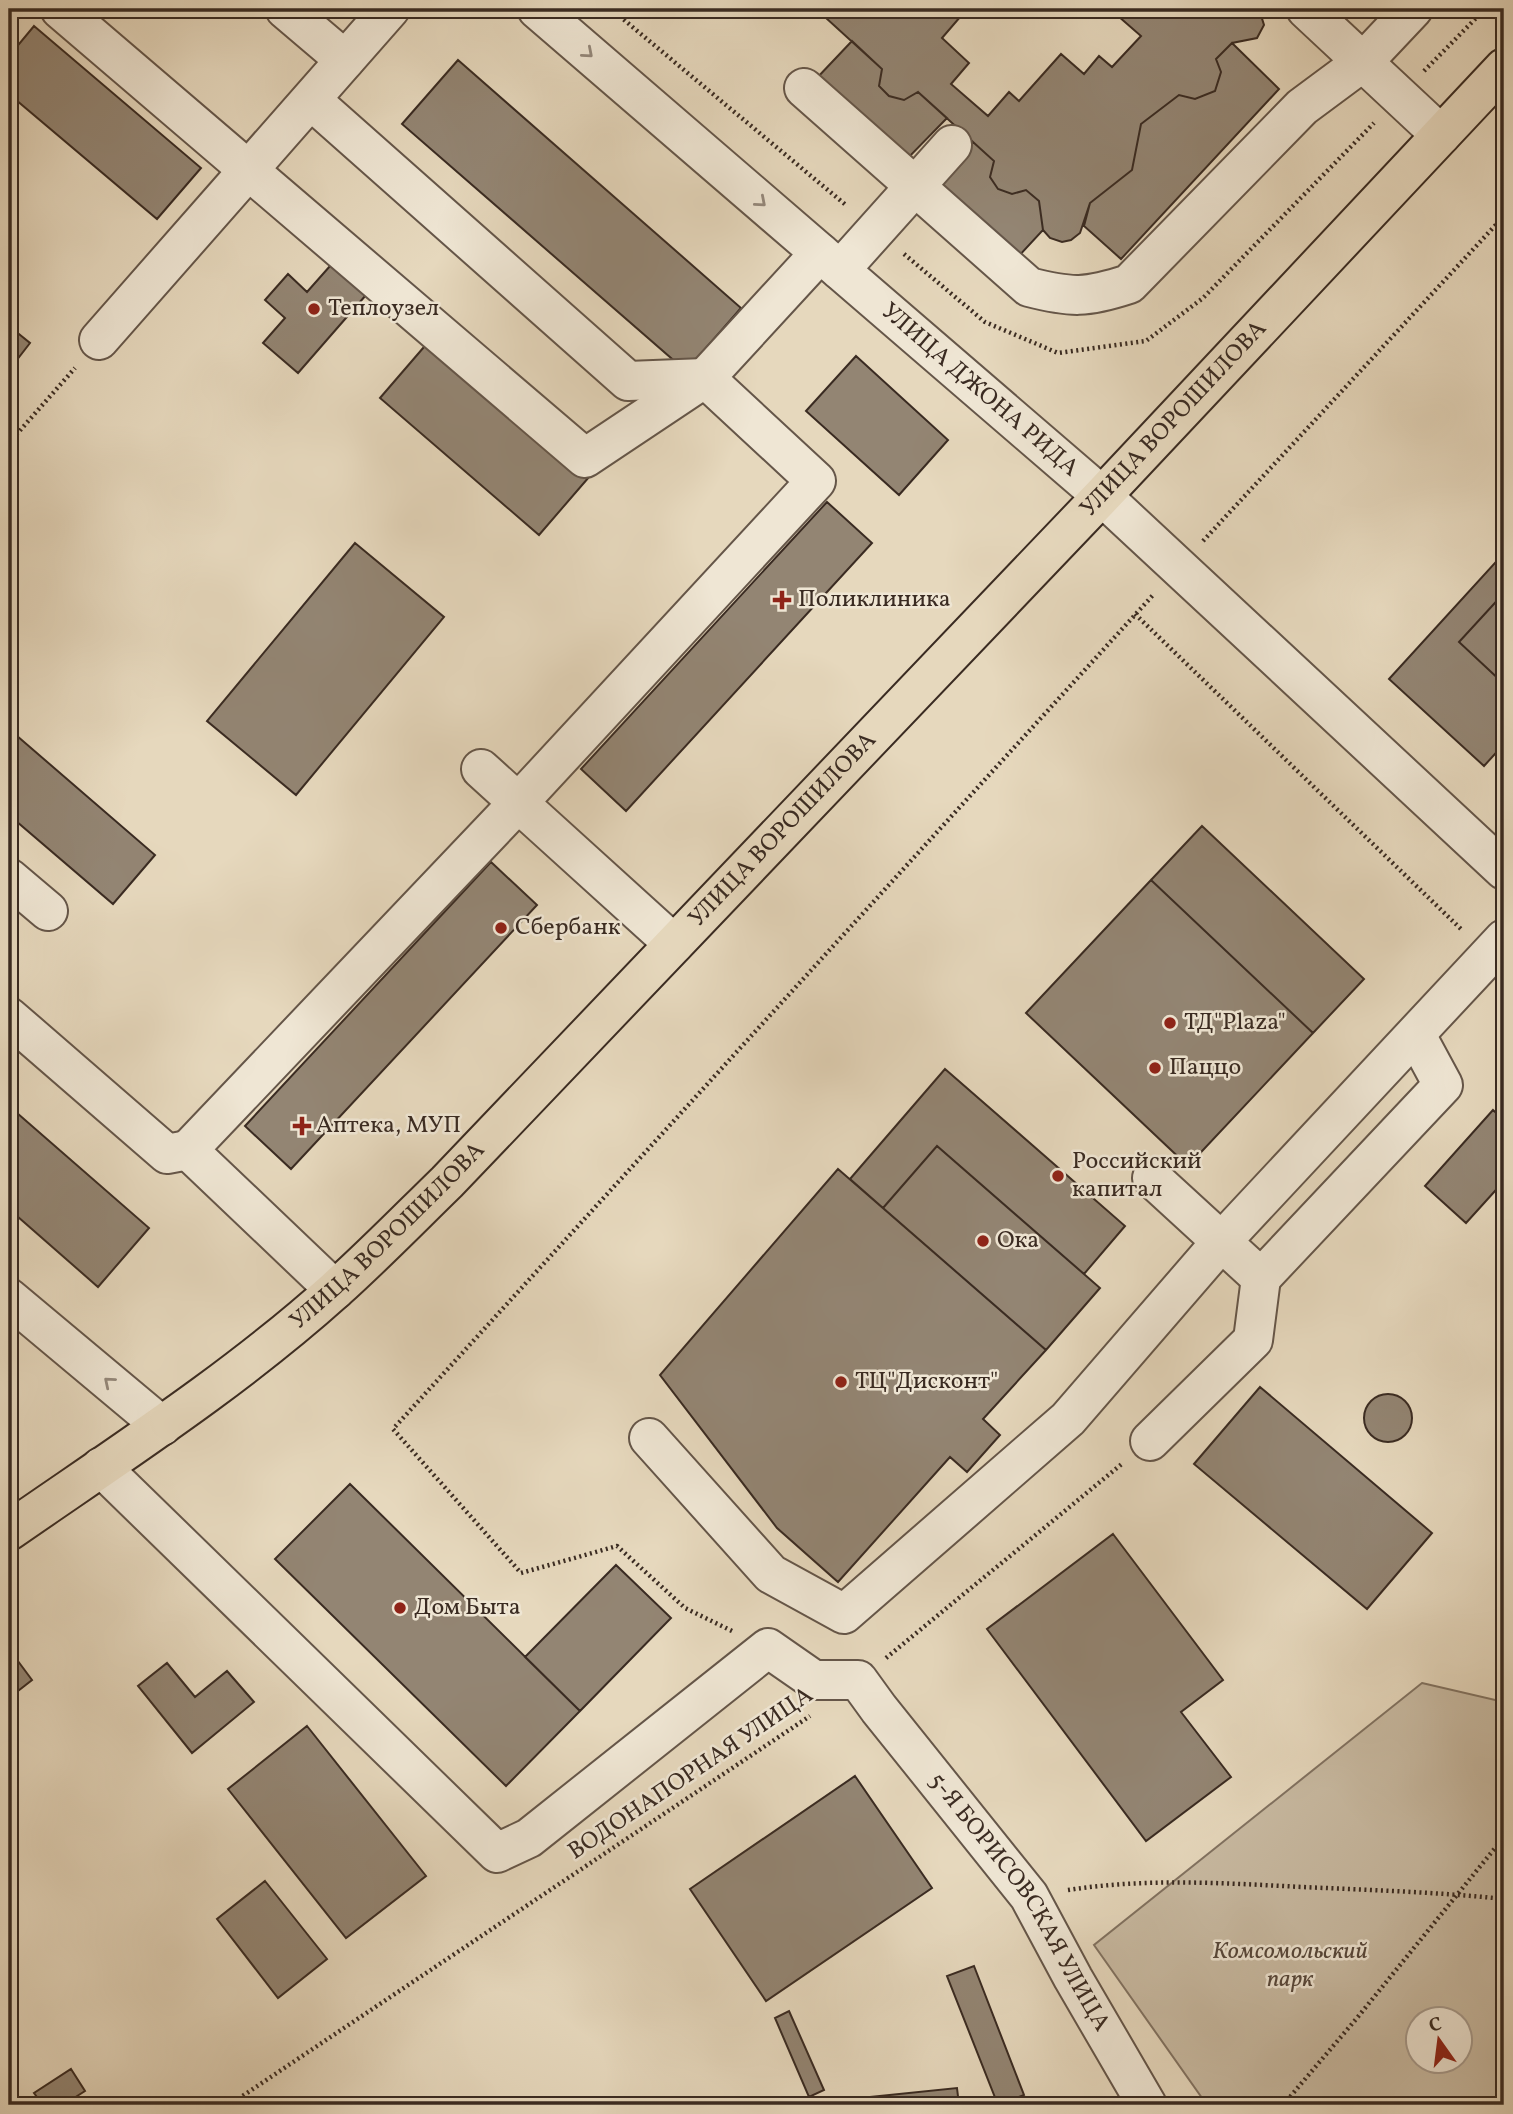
<svg xmlns="http://www.w3.org/2000/svg" width="1513" height="2114" viewBox="0 0 1513 2114" font-family="Vollkorn,serif">
<rect width="100%" height="100%" fill="#e6d8bd"/>
<filter id="stains"><feTurbulence type="fractalNoise" baseFrequency=".00286" numOctaves="4"/><feColorMatrix values="0 0 0 0 .2 0 0 0 0 .09 0 0 0 0 .02 0 0 0 .5 -.17"/></filter>
<radialGradient id="worn" r=".72"><stop offset=".6" stop-color="#630" stop-opacity="0"/><stop offset="1" stop-color="#630" stop-opacity=".3"/></radialGradient>
<path fill="#c9bba3" stroke="#827362" stroke-width="2" fill-rule="evenodd" d="M1422,1683L1504,1702V2105H1207L1094,1945ZM1418,2020H1460V2062H1418Z"/>
<path fill="#938573" stroke="#3a2b22" stroke-width="2" d="M835,9H967L942,38L969,63L951,84L988,116L1009,92L1019,101L1061,54L1084,74L1099,56L1112,67L1141,36L1110,9H1259L1264,25L1257,38L1232,43L1216,59L1221,72L1215,91L1195,99L1179,95L1141,124L1132,170L1090,203L1080,233L1071,240L1062,242L1050,238L1043,230L1039,201L1026,190L1012,194L998,189L990,177L994,161L918,92L904,100L889,96L879,86L882,69L826,18Z
M34,26L201,168L157,219L9,94V56Z
M852,41L882,69L879,86L889,96L904,100L918,92L947,118L907,159L815,80Z
M1232,43L1279,89L1121,259L1084,226L1090,203L1132,170L1141,124L1179,95L1195,99L1215,91L1221,72L1216,59Z
M458,60L741,308L686,371L402,124Z
M973,142L994,161L990,177L998,189L1012,194L1026,190L1039,201L1043,230L1017,258L934,185Z
M338,257L373,287L298,373L263,343L285,318L265,300L288,274L307,292Z
M9,326L30,343L9,370Z
M430,340L589,477L539,535L380,398Z
M856,356L948,440L899,495L806,411Z
M827,502L872,543L626,811L581,769Z
M355,543L444,617L296,795L207,721Z
M1504,553V593L1459,642L1504,684V744L1484,766L1389,679Z
M1504,593V684L1459,642Z
M9,729L155,855L113,904L9,815Z
M1202,826L1364,979L1313,1033L1151,880Z
M491,862L537,905L291,1169L245,1126Z
M1151,880L1313,1033L1188,1166L1026,1013Z
M945,1069L1125,1226L1084,1274L937,1146L883,1208L850,1179Z
M9,1106L149,1228L98,1287L9,1209Z
M1493,1110L1504,1120V1181L1466,1223L1425,1186Z
M937,1146L1100,1288L1046,1350L883,1208Z
M838,1169L1046,1350L983,1419L1000,1435L967,1472L950,1457L838,1582L777,1528L660,1375Z
M1260,1387L1432,1533L1367,1609L1194,1464Z
M1364 1418a24 24 0 1 1 48 0a24 24 0 1 1-48 0Z
M350,1484L580,1711L506,1786L275,1559Z
M1113,1534L1223,1680L1181,1712L1231,1777L1146,1841L987,1629Z
M616,1565L671,1618L580,1711L525,1657Z
M9,1649L32,1680L9,1698Z
M167,1663L195,1697L227,1671L254,1702L192,1753L138,1686Z
M307,1726L426,1876L346,1938L228,1789Z
M855,1776L932,1888L766,2001L690,1889Z
M265,1881L327,1959L278,1998L217,1919Z
M974,1966L1024,2095L998,2105L947,1976Z
M789,2011L824,2090L809,2097L775,2018Z
M71,2069L85,2091L63,2105H43L34,2093Z
M957,2088L959,2105H812V2103Z"/>
<g fill="none" stroke-linecap="round" stroke-linejoin="round">
<defs>
<g id="minor">
<path d="M60,9L585,458L705,378"/>
<path d="M285,9L345,60"/>
<path id="s1" d="M537,9L1102,496L1504,870"/>
<path d="M1306,9L1441,135"/>
<path d="M804,88L1029,287C1072,298 1086,298 1129,284L1302,107L1364,61L1413,9"/>
<path d="M311,100L628,381L705,378"/>
<path d="M840,270L952,145"/>
<path d="M99,340L390,9"/>
<path d="M481,769L674,944"/>
<path d="M9,878L48,911"/>
<path d="M9,1017L167,1154L188,1150"/>
<path d="M1152,1178L1261,1278L1443,1085L1416,1035"/>
<path d="M335,1290L188,1150L518,803L816,481L705,378L820,253"/>
<path d="M9,1298L162,1426"/>
<path d="M649,1438L771,1574L844,1614L1068,1419L1222,1241L1504,939"/>
<path d="M1150,1441L1253,1340L1261,1278"/>
<path id="s2" d="M101,1467L497,1853L529,1838L768,1648L814,1680H858L879,1709L1029,1896L1073,1978L1147,2105"/>
</g>
<g id="major">
<path id="s3" d="M9,1531C120,1454 235,1380 335,1290C374,1255 410,1218 447,1182L1102,496L1504,68"/>
</g>
</defs>
<use href="#minor" stroke="#655649" stroke-width="42"/>
<use href="#major" stroke="#3a2b22" stroke-width="42"/>
<path stroke="#3a2b22" stroke-width="4.5" stroke-dasharray="2 3.5" stroke-linecap="butt" d="M611,9L847,206
M1424,71L1485,9
M904,254L985,322L1058,353L1146,341L1203,298L1374,123
M9,443L75,368
M1203,541L1504,216
M1135,614L1463,931
M732,1631L685,1608L617,1546L521,1573L393,1429L1154,594
M886,1658L1123,1463
M1068,1890C1145,1878 1224,1883 1302,1887C1369,1890 1437,1892 1504,1899
M229,2105L810,1716
M1283,2105L1357,2018L1504,1837"/>
<use href="#minor" stroke="#efe6d4" stroke-width="38"/>
<use href="#major" stroke="#e6d8bd" stroke-width="38"/>
</g>
<defs><path id="oneway-chevron" d="M-2-3.5L2.5 0L-2 3.5" fill="none" stroke-width="1.6" stroke-linecap="round" stroke-linejoin="round" transform="scale(1.75)"/></defs>
<g stroke="#94887b">
<use href="#oneway-chevron" transform="translate(588 53) rotate(41)"/>
<use href="#oneway-chevron" transform="translate(761 202) rotate(41)"/>
<use href="#oneway-chevron" transform="translate(109 1382) rotate(-140)"/>
</g>
<g fill="#8f2418" stroke="#efe6d4" stroke-width="2.5">
<circle cx="314" cy="309" r="7"/>
<path d="M778.5 589.5h7v7h7v7h-7v7h-7v-7h-7v-7h7z"/>
<circle cx="501" cy="928" r="7"/>
<circle cx="1170" cy="1023" r="7"/>
<circle cx="1155" cy="1068" r="7"/>
<path d="M298.5 1115.5h7v7h7v7h-7v7h-7v-7h-7v-7h7z"/>
<circle cx="1058" cy="1176" r="7"/>
<circle cx="983" cy="1241" r="7"/>
<circle cx="841" cy="1382" r="7"/>
<circle cx="400" cy="1608" r="7"/>
</g>
<g text-anchor="middle" dominant-baseline="central" stroke-width="5" stroke-linejoin="round" paint-order="stroke">
<g font-size="24" fill="#3a2b22" stroke="#efe6d4" text-anchor="start">
<text x="328" y="309">Теплоузел</text>
<text x="798" y="600">Поликлиника</text>
<text x="515" y="928">Сбербанк</text>
<text x="1184" y="1023">ТД"Plaza"</text>
<text x="1169" y="1068">Паццо</text>
<text x="316" y="1126">Аптека, МУП</text>
<text x="1072" y="1162">Российский<tspan x="1072" dy="28">капитал</tspan></text>
<text x="997" y="1241">Ока</text>
<text x="855" y="1382">ТЦ"Дисконт"</text>
<text x="414" y="1608">Дом Быта</text>
</g>
<g font-size="24" fill="#3a2b22" stroke="#efe6d4">
<text stroke="none"><textPath href="#s1" startOffset="584">УЛИЦА ДЖОНА РИДА</textPath></text>
<text stroke="none"><textPath href="#s3" startOffset="1615">УЛИЦА ВОРОШИЛОВА</textPath></text>
<text stroke="none"><textPath href="#s3" startOffset="1048">УЛИЦА ВОРОШИЛОВА</textPath></text>
<text stroke="none"><textPath href="#s3" startOffset="481">УЛИЦА ВОРОШИЛОВА</textPath></text>
<text transform="translate(691 1774) rotate(-34)">ВОДОНАПОРНАЯ УЛИЦА</text>
<text stroke="none"><textPath href="#s2" startOffset="1269">5-Я БОРИСОВСКАЯ УЛИЦА</textPath></text>
</g>
<g font-size="24" font-style="italic" fill="#57483c" stroke="#efe6d4">
<text x="1290" y="1952">Комсомольский<tspan x="1290" dy="28">парк</tspan></text>
</g>
</g>
<rect width="1513" height="2114" fill="none" stroke="#e6d8bd" stroke-width="35"/>
<rect x="10" y="10" width="1492" height="2093" fill="none" stroke="#3a2b22" stroke-width="3.5"/>
<rect x="18" y="18" width="1478" height="2079" fill="none" stroke="#3a2b22" stroke-width="2"/>
<g transform="translate(1439 2040) rotate(346)"><circle r="33" fill="#efe6d4" stroke="#a79b8d" stroke-width="2"/>
<path d="M0-5L12 26L0 18L-12 26Z" fill="#8f2418"/>
<text y="-10" font-size="19" font-weight="bold" text-anchor="middle" fill="#3a2b22">С</text>
</g>
<rect width="100%" height="100%" filter="url(#stains)"/>
<rect width="100%" height="100%" fill="url(#worn)"/>
</svg>
